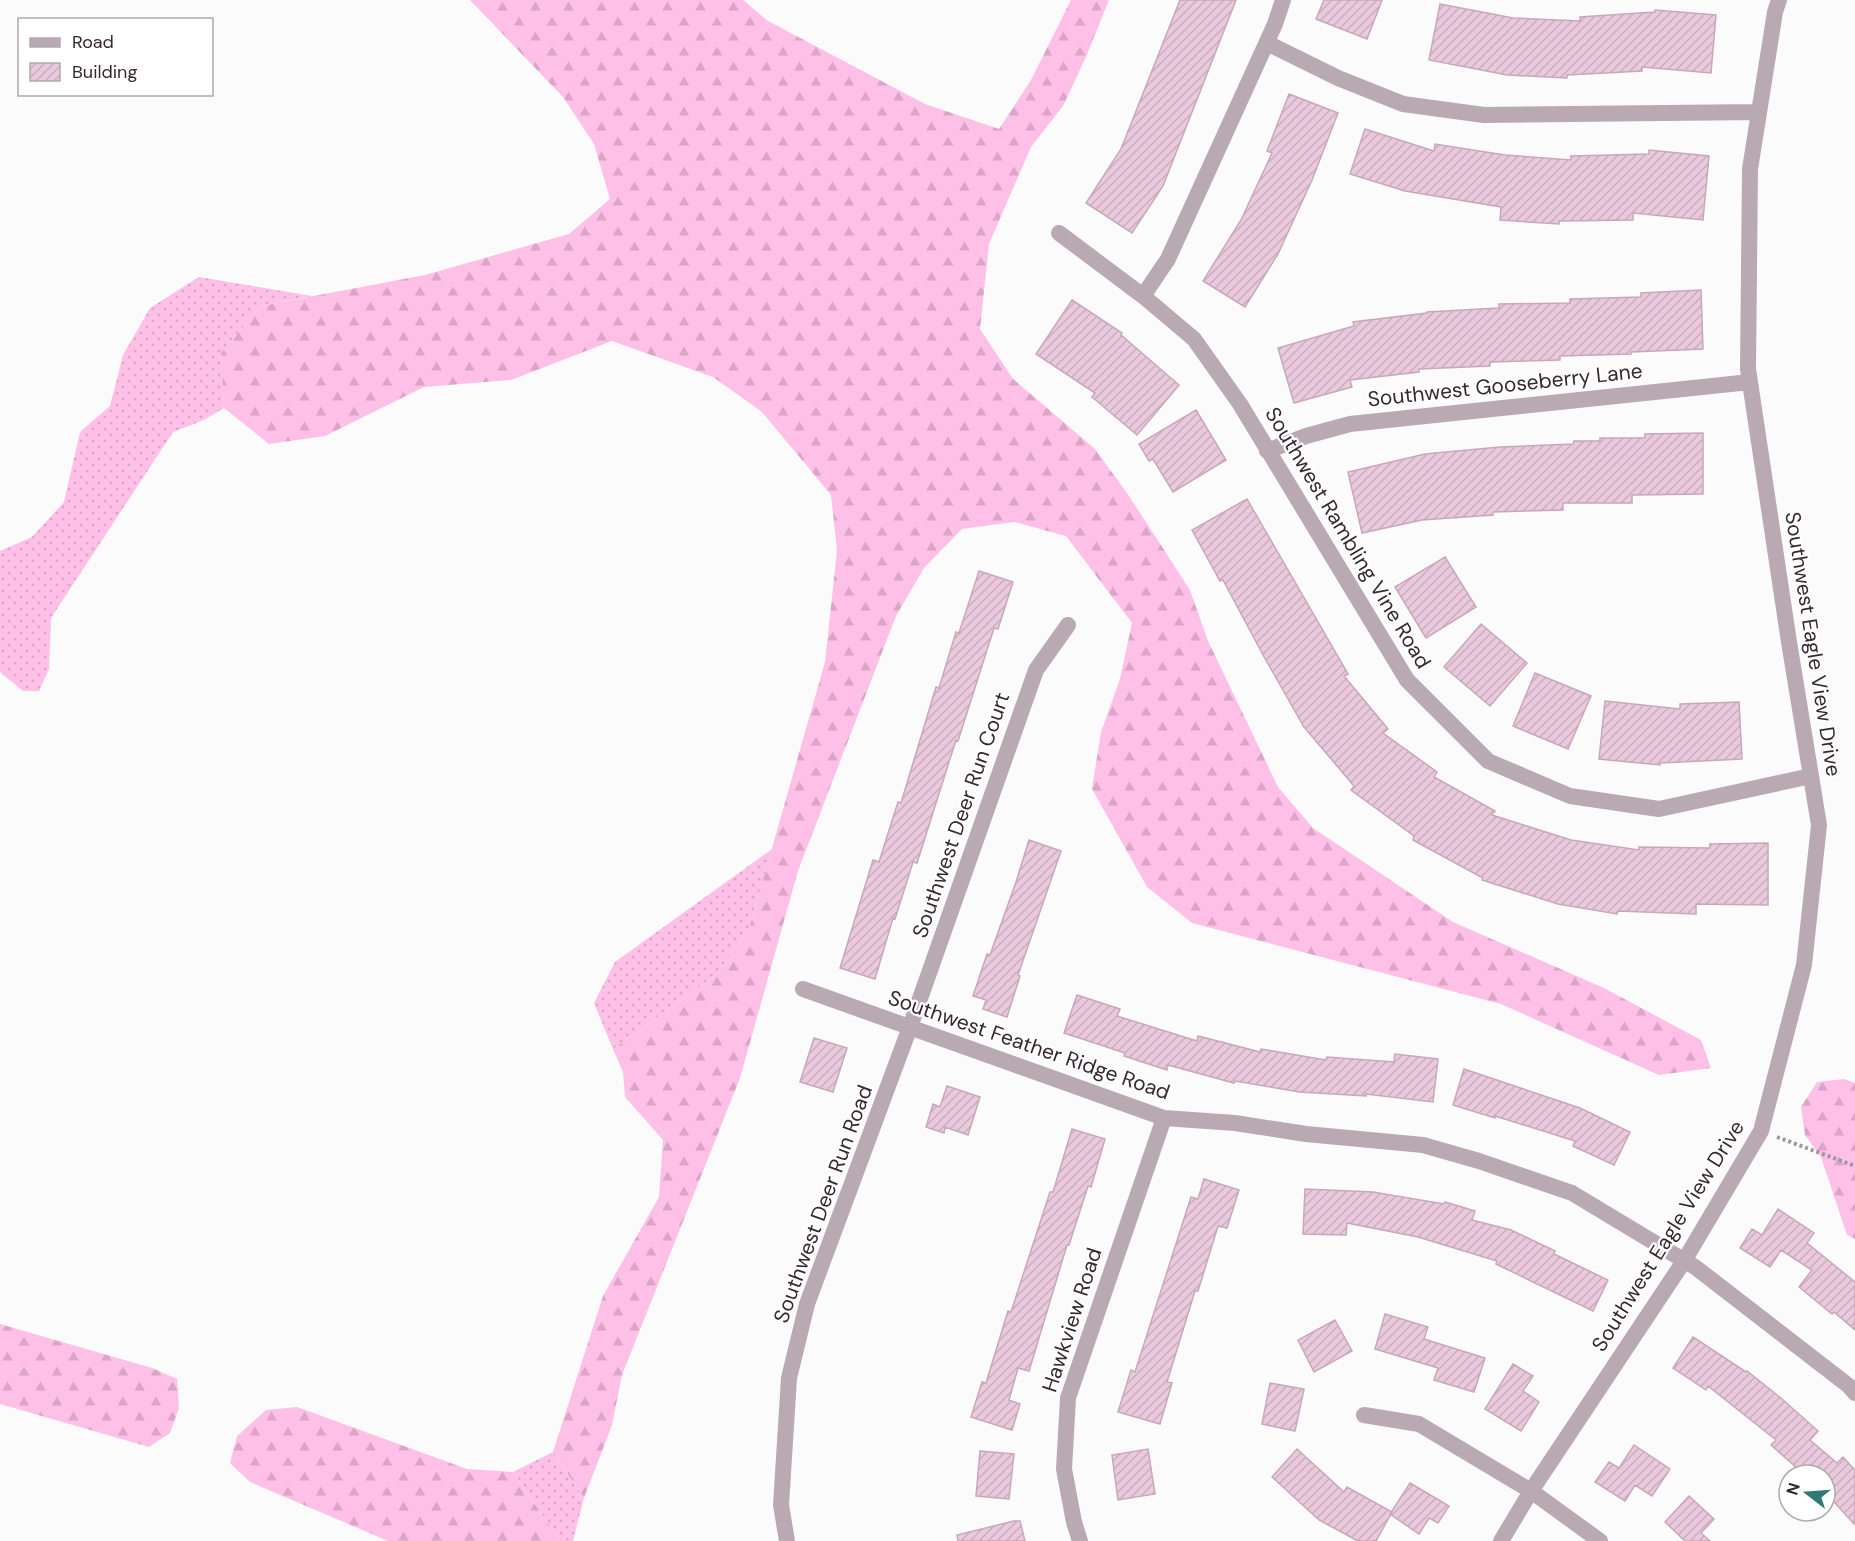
<svg xmlns="http://www.w3.org/2000/svg" width="1855" height="1541" viewBox="0 0 1855 1541" font-family="'DM Sans',sans-serif">
<defs>
<pattern id="grass-dots" width="8" height="8" patternUnits="userSpaceOnUse" patternTransform="scale(1.5)"><rect width="8" height="8" fill="#fec0e6"/><path d="M2 2h.1M6 6h.1" fill="none" stroke="#daa5c6" stroke-width="1.8" stroke-linecap="round"/></pattern>
<pattern id="forest-firs" width="22" height="20" patternUnits="userSpaceOnUse" patternTransform="scale(1.5)"><rect width="22" height="20" fill="#fec0e6"/><path d="M5 1l3.5 6h-7zM16 11l3.5 6h-7z" fill="#daa5c6"/></pattern>
<pattern id="building-hatch" width="6" height="6" patternUnits="userSpaceOnUse" patternTransform="scale(1.5)"><rect width="6" height="6" fill="#ebc9dd"/><path d="M-1 1l2-2M0 6l6-6M5 7l2-2" fill="none" stroke="#caadbe"/></pattern>
</defs>
<rect width="100%" height="100%" fill="#fbfbfb"/>
<path fill="url(#grass-dots)" d="M199,277L312,296L261,306L221,353L224,408L204,420L173,432L51,618L49,669L39,691H23L0,672V551L32,537L64,502L80,432L110,406L123,355L150,308Z
M772,849L749,929L716,975L613,1049L594,1003L615,962Z
M553,1452L584,1498L573,1541H560L513,1472Z"/>
<path fill="url(#forest-firs)" d="M470,0H743L768,21L925,104L999,129L1031,80L1071,0H1109L1086,57L1063,106L1031,147L989,244L980,329L1013,379L1095,449L1129,496L1190,590L1208,641L1278,787L1313,828L1453,922L1604,988L1701,1040L1711,1068L1659,1075L1501,1004L1192,923L1147,887L1092,789L1101,732L1120,679L1132,623L1066,536L1014,522L962,529L924,568L896,616L798,871L740,1078L622,1375L612,1425L584,1498L553,1452L603,1296L659,1197L663,1140L625,1097L623,1072L613,1049L716,975L749,929L825,662L837,550L831,495L762,412L713,377L612,341L511,380L424,387L325,436L269,444L224,408L221,353L261,306L425,275L569,234L610,199L594,144L563,97Z
M1844,1079L1855,1083V1239L1847,1235L1821,1157L1805,1135L1801,1107L1817,1082Z
M0,1324L152,1368L177,1379L179,1408L170,1433L149,1447L0,1404Z
M297,1407L467,1469L513,1472L560,1541H388L250,1482L230,1463L237,1436L266,1410Z"/>
<path fill="url(#building-hatch)" stroke="#c8a7bb" stroke-width="1.5" d="M1180,0H1236L1163,186L1132,233L1086,203L1121,149Z
M1324,0H1382L1367,39L1316,19Z
M1440,4L1513,18L1580,21V17L1655,12V10L1716,15L1711,73L1642,67V71L1567,75V78L1507,75L1429,60Z
M1289,94L1338,113L1312,180L1278,254L1245,307L1203,281L1241,220L1272,153L1267,151Z
M1365,129L1434,151L1435,144L1505,155L1571,160V156L1649,154V150L1709,156L1703,220L1633,213V220L1559,221V224L1500,220L1501,207L1405,191L1350,174Z
M1701,290L1703,349L1631,352V354L1560,356V360L1490,362V366L1419,369V372L1350,380L1352,387L1294,403L1278,348L1354,326L1353,322L1427,313V312L1499,308V304L1570,303V299L1641,297V293Z
M1072,300L1122,333L1121,335L1179,385L1137,435L1092,397L1095,393L1036,354Z
M1196,410L1226,460L1173,492L1153,459L1149,461L1139,444Z
M1703,433V494L1632,495V503H1563V510L1493,512V515L1422,520L1362,533L1348,472L1425,454L1500,447L1573,444L1574,441H1600V438H1645V434Z
M1247,499L1348,674L1344,676L1388,729L1383,733L1437,772L1434,777L1495,811L1492,815L1571,840L1639,850V847L1710,848V844L1768,843V905L1696,904V914L1618,911L1617,914L1558,904L1482,880L1483,878L1413,840L1414,836L1351,790L1354,786L1304,727L1263,655L1223,580L1220,581L1192,530Z
M1445,557L1476,607L1426,638L1395,587Z
M979,571L1013,582L998,629L994,628L958,741L956,740L917,863L913,862L895,919L893,918L875,979L840,968L873,860L879,862L898,802L901,803L936,687L939,688L956,632L959,633Z
M1481,624L1527,663L1490,706L1444,667Z
M1535,673L1591,696L1568,749L1513,726Z
M1605,701L1680,709V704L1739,702L1742,759L1660,763V765L1599,759Z
M1029,840L1061,851L1018,975L1020,976L1007,1017L983,1009L986,1000L973,996L987,954L990,955L1016,882Z
M1077,995L1120,1009L1117,1016L1197,1041L1198,1036L1260,1052L1261,1049L1326,1060L1327,1057L1394,1062L1395,1054L1438,1059L1433,1102L1366,1094V1096L1300,1092L1235,1081L1234,1083L1168,1065L1167,1070L1124,1056L1125,1053L1064,1033Z
M814,1038L847,1048L833,1092L800,1082Z
M1464,1069L1580,1108L1630,1132L1614,1165L1573,1146L1575,1141L1495,1116V1118L1453,1105Z
M947,1086L980,1097L968,1135L945,1127L944,1133L926,1127L933,1104L940,1107Z
M1072,1129L1105,1139L1091,1187L1088,1186L1069,1245H1067L1029,1371L1018,1368L1009,1400L1020,1404L1012,1430L971,1417L982,1382L986,1383L1008,1311L1011,1312L1050,1192H1053Z
M1204,1179L1239,1190L1227,1228L1218,1226L1198,1291H1195L1167,1382L1172,1383L1160,1424L1118,1412L1131,1370L1135,1372L1191,1197L1198,1199Z
M1305,1189L1373,1192L1444,1204L1445,1202L1475,1211L1472,1220L1511,1230L1555,1251L1554,1254L1608,1280L1593,1311L1496,1264L1497,1261L1418,1237L1347,1223L1346,1235L1303,1234Z
M1778,1209L1814,1233L1807,1243L1855,1282V1330L1834,1312L1832,1314L1799,1287L1812,1270L1781,1250L1770,1267L1740,1248L1752,1229L1762,1235Z
M1385,1314L1428,1327L1424,1339L1485,1358L1474,1392L1434,1380L1438,1368L1375,1349Z
M1335,1320L1352,1351L1314,1372L1298,1340Z
M1693,1337L1746,1372L1747,1371L1782,1399L1818,1431L1810,1440L1837,1463L1843,1457L1855,1470V1525L1825,1492V1475H1805L1771,1445L1776,1440L1708,1386L1706,1390L1673,1368Z
M1513,1364L1533,1376L1523,1391L1539,1402L1521,1431L1485,1409Z
M1270,1383L1304,1389L1295,1431L1262,1424Z
M1634,1445L1670,1469L1652,1496L1635,1485L1625,1501L1595,1482L1609,1462L1619,1468Z
M1148,1449L1155,1494L1118,1500L1112,1455Z
M1297,1449L1344,1492L1347,1487L1392,1512L1376,1541H1358L1319,1520L1272,1477Z
M980,1451L1014,1454L1009,1499L976,1496Z
M1410,1483L1449,1506L1438,1523L1429,1518L1419,1534L1390,1514Z
M1689,1496L1714,1519L1701,1533L1710,1541H1685L1665,1522Z
M1014,1521H1020L1025,1541H958L957,1535Z"/>
<g fill="none" stroke-linecap="round" stroke-linejoin="round">
<path stroke="#9d979b" stroke-width="4" stroke-dasharray="3 3" stroke-linecap="butt" d="M1777,1137L1855,1166"/>
<path stroke="#b9a9b2" stroke-width="16" d="M1267,43L1338,78L1403,104L1484,115L1759,112
M1059,233L1143,296L1194,339L1240,404L1407,680L1488,761L1570,796L1659,809L1811,776
M1143,296L1168,259L1275,24L1283,0
M1267,451L1306,436L1350,424L1750,382
M803,989L1164,1118L1235,1123L1306,1134L1423,1145L1479,1161L1572,1193L1695,1267L1849,1386L1855,1393
M1364,1415L1419,1424L1531,1491L1600,1541
M787,1541L781,1505L789,1378L807,1304L910,1027L1036,670L1068,625
M1080,1541L1074,1522L1064,1469L1068,1398L1164,1118
M1501,1541L1531,1491L1684,1261L1761,1131L1804,965L1819,825L1789,642L1748,369L1750,169L1775,12L1779,0"/>
</g>
<g text-anchor="middle" dominant-baseline="central" stroke-width="4.5" stroke-linejoin="round" paint-order="stroke">
<g font-size="21" fill="#362931" stroke="#fff">
<text transform="translate(1505 385) rotate(-6)">Southwest Gooseberry Lane</text>
<text transform="translate(1348 538) rotate(59)">Southwest Rambling Vine Road</text>
<text transform="translate(1813 644) rotate(81)">Southwest Eagle View Drive</text>
<text transform="translate(961 815) rotate(-71)">Southwest Deer Run Court</text>
<text transform="translate(1029 1045) rotate(19)">Southwest Feather Ridge Road</text>
<text transform="translate(823 1204) rotate(-70)">Southwest Deer Run Road</text>
<text transform="translate(1668 1236) rotate(-58)">Southwest Eagle View Drive</text>
<text transform="translate(1072 1320) rotate(-72)">Hawkview Road</text>
</g>
</g>
<rect x="18" y="18" width="195" height="78" fill="#ffffff" stroke="#afa9ad" stroke-width="1.5"/>
<rect x="30" y="38" width="30" height="9" fill="#b9a9b2" stroke="#afa9ad" stroke-width="1.5"/>
<text x="72" y="48" font-size="18" fill="#362931">Road</text>
<rect x="30" y="63" width="30" height="18" fill="url(#building-hatch)" stroke="#afa9ad" stroke-width="1.5"/>
<text x="72" y="78" font-size="18" fill="#362931">Building</text>
<g transform="translate(1807 1493) rotate(287)"><circle r="28" fill="#ffffff" stroke="#afa9ad" stroke-width="1.5"/>
<path d="M0-4.5L10 22L0 15L-10 22Z" fill="#2f7976"/>
<text y="-9" font-size="16" font-weight="bold" text-anchor="middle" fill="#362931">N</text>
</g>
</svg>
